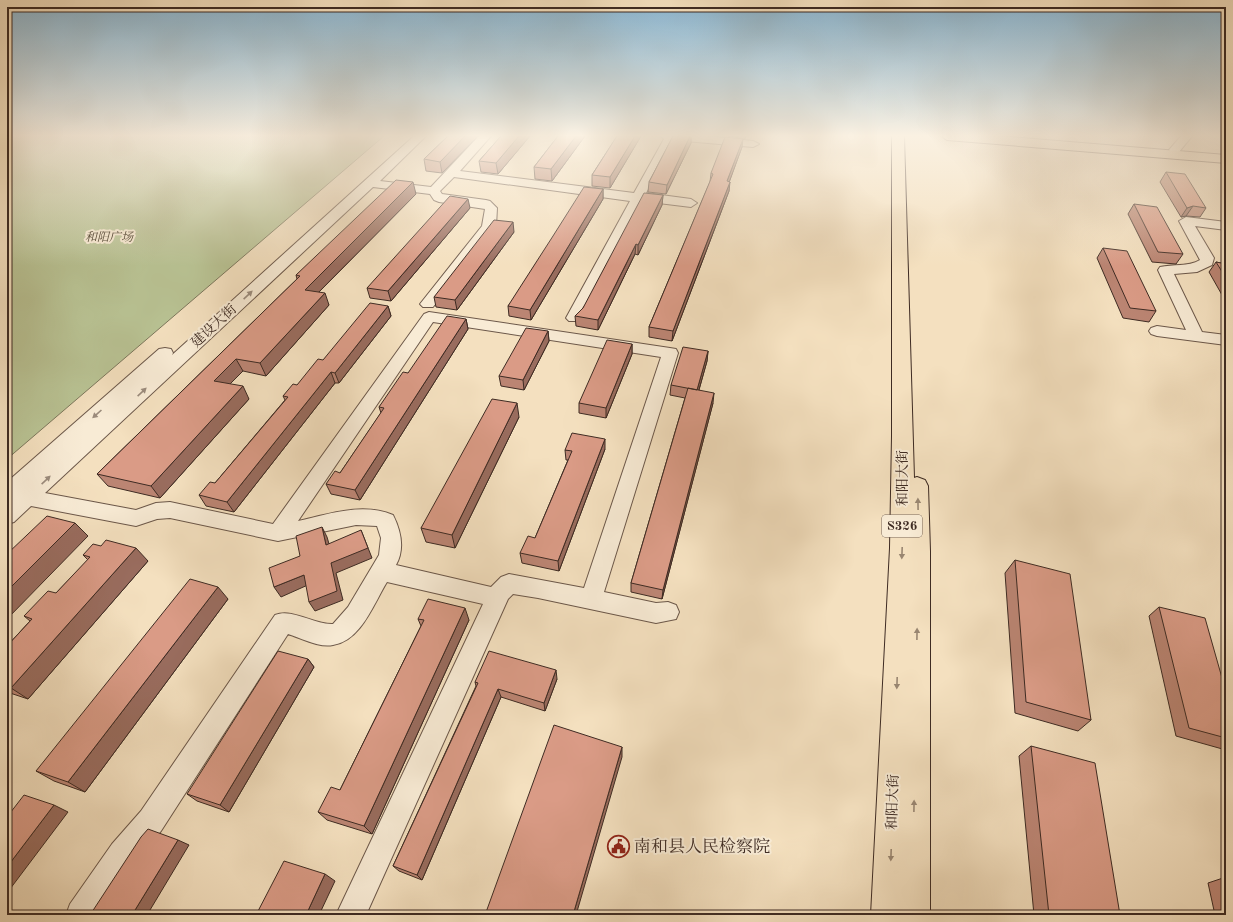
<svg xmlns="http://www.w3.org/2000/svg" width="1233" height="922" viewBox="0 0 1233 922" font-family="'Old Standard TT','Noto Serif SC',serif">
<rect width="100%" height="100%" fill="#f4e0bf"/>
<filter id="stains"><feTurbulence type="fractalNoise" baseFrequency=".005" numOctaves="4"/><feColorMatrix values="0 0 0 0 .2 0 0 0 0 .09 0 0 0 0 .02 0 0 0 .5 -.17"/></filter>
<radialGradient id="worn" r=".72"><stop offset=".6" stop-color="#630" stop-opacity="0"/><stop offset="1" stop-color="#630" stop-opacity=".3"/></radialGradient>
<path fill="#b9c394" stroke="#7c775c" d="M7,136H384L7,459Z"/>
<g fill="none" stroke-linecap="round" stroke-linejoin="round">
<defs>
<path id="minor" d="M414,136H426L380,181L431,187L479,136H491L460,171L634,193L664,139L661,136H707L753,141L759,144L753,147L674,140L646,193L691,199L697,203L691,207L642,201L582,318L579,321H569L566,318L630,201L454,177L440,191L442,194L486,200L490,201L497,208L496,226L433,307H423L420,304L482,226L485,209L439,202L434,200L430,194L373,187L45,493L136,510L156,503L170,502L273,524L424,314L429,312L670,348L676,349L678,353L604,592L656,603L668,602L676,605L679,612L676,619L656,623L538,598L513,594L508,599L366,915H336L483,604L387,582C374,603 361,641 333,645C319,648 301,638 288,634L161,831L132,864L99,915H66L70,904L112,844L141,811L275,615C293,608 314,625 333,624L348,607L379,555L381,538L377,526L356,525L278,541L170,518L157,519L136,526L31,506L14,522L7,524V504L11,501L7,502V482L159,349L165,348L171,349L173,353L172,355ZM433,322L661,357L584,588L509,574L501,577L491,587L396,565C405,549 401,531 393,515C363,502 329,514 298,521Z
M1181,136H1192L1179,152H1171L1169,150Z
M1186,217L1226,222V230L1195,226L1214,258L1212,265L1197,272L1174,274L1202,332L1226,335V345L1157,336L1151,334L1149,331L1151,328L1157,326L1186,330L1158,270L1160,267C1173,264 1188,267 1200,260L1179,221Z"/>
<path id="major" d="M892,136H904L914,478L917,477L925,480L928,486L930,551V915H871L890,548L892,436Z
M941,136H999L1226,155V163L947,140Z"/>
</defs>
<use href="#minor" stroke="#6c584a" stroke-width="2"/>
<use href="#major" stroke="#3e2b23" stroke-width="2"/>
<use href="#minor" fill="#f8ebd5" fill-rule="evenodd"/>
<use href="#major" fill="#f4e0bf" fill-rule="evenodd"/>
</g>
<path fill="#bb8573" stroke="#3e2b23" d="M448,136H478L442,173L426,171L424,159Z
M501,136H530L498,174L481,172L479,161Z
M558,136H585L552,181L535,179L534,167Z
M617,136H641L610,188L592,186V175Z
M673,136H691V143L666,194L648,192L649,182Z
M728,136H746L745,139Z
M742,147L729,182V191L672,341L649,337V327L710,182L711,173Z
M1166,172L1206,208L1200,217L1186,216L1181,217L1160,182Z
M603,189V199L531,320L509,316L508,306Z
M416,194L319,292L329,305L266,376L243,371L230,384L249,399L160,498L108,486L97,474L297,279L296,275Z
M663,195L662,205L638,255L635,254L598,330L576,326L575,316L583,308Z
M1134,204L1183,254L1176,264L1152,262L1128,214Z
M470,208L391,301L370,298L367,288Z
M1226,226V236L1223,231Z
M514,232L457,310L436,307L434,297Z
M1103,248L1156,311L1149,322L1123,318L1097,258Z
M1216,262L1226,264V302L1209,272Z
M388,306L391,316L339,383H335L234,512L206,506L199,495L215,483L285,400L283,396L297,385L323,360Z
M466,319L468,329L360,500L331,494L326,484L340,473L381,413L379,407L408,373Z
M548,331L549,341L524,390L501,386L499,376Z
M632,344V354L606,418L579,413V403Z
M708,351L707,361L699,390L713,403L662,599L631,592V583L685,398L670,395L671,385Z
M519,417L455,548L426,542L421,528Z
M605,449L559,571L522,563L520,553L535,538L568,460H566L565,450Z
M83,555L148,561L28,699L7,692V646L30,621L24,616L56,593L88,560Z
M1015,560L1091,720L1078,731L1015,713L1005,573Z
M228,599L85,792L54,781L36,771Z
M1159,607L1226,692V750L1176,736L1149,616Z
M418,619L469,620L372,834L327,820L318,812L340,790L421,626Z
M308,659L314,667L229,812L197,801L187,794Z
M557,679L545,711L501,697L422,880L399,871L393,866L476,686L475,682Z
M1031,746L1120,915H1034L1019,756Z
M1226,877V915H1215L1208,883Z"/>
<path fill="#996c5e" stroke="#3e2b23" d="M465,136H478L442,173L440,162Z
M519,136H530L498,174L496,163Z
M576,136H585L552,181L551,169Z
M635,136H641L610,188V177Z
M690,136H691V143L666,194L667,185Z
M743,139L742,147L726,191L727,181Z
M413,182L416,194L309,302L305,290Z
M730,182L729,191L672,341L673,331Z
M603,189V199L531,320L530,310Z
M663,195L662,205L638,255V245Z
M468,199L470,208L391,301L388,291Z
M1193,206L1186,216L1181,217L1187,208Z
M513,222L514,232L457,310L455,300Z
M636,244L635,254L598,330V320Z
M325,293L329,305L266,376L260,363Z
M388,306L391,316L339,383L335,373Z
M466,319L468,329L360,500L355,490Z
M548,331L549,341L524,390L523,380Z
M632,344V354L606,418V408Z
M708,351L707,361L696,400L697,390Z
M236,359L243,371L221,393L214,381Z
M331,372L335,383L234,512L227,502Z
M243,386L249,399L160,498L151,486Z
M714,393L713,403L662,599L663,590Z
M517,403L519,417L455,548L452,535Z
M605,439V449L559,571L558,561Z
M75,523L88,536L7,619V591Z
M322,527L327,537L332,554L326,545Z
M361,530L372,558L336,573L343,600L315,611L309,602L331,563Z
M136,548L148,561L28,699L11,688Z
M304,575L310,584L281,597L274,587Z
M218,587L228,599L85,792L68,782Z
M465,608L469,620L372,834L364,826Z
M308,659L314,667L229,812L220,805Z
M556,670L557,679L545,711L544,703Z
M498,689L501,697L422,880L417,875Z
M622,747V757L576,915H573Z
M54,805L68,812L7,893V867Z
M178,840L189,845L147,915H132Z
M325,874L335,881L319,915H306Z"/>
<path fill="#da9b86" stroke="#3e2b23" d="M448,136H465L440,162L424,159Z
M501,136H519L496,163L479,161Z
M558,136H576L551,169L534,167Z
M617,136H635L610,177L592,175Z
M673,136H690L667,185L649,182Z
M725,137L743,139L727,181L730,182L673,331L649,327L713,174L711,173Z
M1166,172L1185,174L1206,208L1193,206L1187,208Z
M396,180L413,182L305,290L325,293L260,363L236,359L214,381L243,386L151,486L97,474L300,276L296,275Z
M584,187L603,189L530,310L508,306L553,236Z
M644,193L663,195L638,245L636,244L598,320L575,316L583,308Z
M450,196L468,199L388,291L367,288Z
M1134,204L1157,207L1183,254L1158,252Z
M494,220L513,222L455,300L434,297Z
M1103,248L1127,251L1156,311L1130,308Z
M1216,262L1226,264V278Z
M370,303L388,306L335,373L331,372L227,502L199,495L210,482L215,483L288,397L283,396L293,384L297,385L318,359L323,360Z
M447,316L466,319L355,490L326,484L335,471L340,473L384,408L379,407L403,372L408,373Z
M526,328L548,331L523,380L499,376Z
M607,340L632,344L606,408L579,403Z
M683,347L708,351L697,390L671,385Z
M688,388L714,393L663,590L631,583Z
M492,399L517,403L452,535L421,528Z
M572,433L605,439L558,561L520,553L528,536L535,538L572,451L565,450Z
M47,516L75,523L7,591V554Z
M322,527L326,545L361,530L368,548L331,563L337,591L309,602L304,575L274,587L269,568L300,556L296,536Z
M106,540L136,548L11,688L7,687V646L32,619L24,616L48,591L56,593L90,557L83,555L93,544L101,546Z
M1015,560L1070,574L1091,720L1026,702Z
M190,579L218,587L68,782L36,771Z
M428,599L465,608L364,826L318,812L331,787L340,790L424,620L418,619Z
M1159,607L1205,618L1226,692V738L1189,728Z
M278,651L308,659L220,805L187,794Z
M489,651L556,670L544,703L498,689L417,875L393,866L478,683L475,682Z
M554,725L622,747L573,915H485Z
M1031,746L1095,763L1120,915H1049Z
M24,795L54,805L7,867V817Z
M148,829L178,840L132,915H90L141,837Z
M284,861L325,874L306,915H256Z"/>
<defs><path id="oneway-solid" d="M-6-.8H1V-3.2L6.5 0L1 3.2V.8H-6Z"/></defs>
<g fill="#9b8b7c">
<use href="#oneway-solid" transform="translate(248 295) rotate(-43)"/>
<use href="#oneway-solid" transform="translate(142 392) rotate(-43)"/>
<use href="#oneway-solid" transform="translate(97 414) rotate(138)"/>
<use href="#oneway-solid" transform="translate(46 480) rotate(-43)"/>
</g>
<g fill="#998671">
<use href="#oneway-solid" transform="translate(918 504) rotate(-91)"/>
<use href="#oneway-solid" transform="translate(902 553) rotate(92)"/>
<use href="#oneway-solid" transform="translate(917 634) rotate(-89)"/>
<use href="#oneway-solid" transform="translate(897 683) rotate(92)"/>
<use href="#oneway-solid" transform="translate(914 806) rotate(-89)"/>
<use href="#oneway-solid" transform="translate(891 855) rotate(92)"/>
</g>
<linearGradient id="sky" x2="0" y2="1"><stop stop-color="#89b7d4"/><stop offset="0.51" stop-color="#faf1e2"/><stop offset="1" stop-color="#faf1e2" stop-opacity="0"/></linearGradient>
<rect width="1233" height="266" fill="url(#sky)"/>
<defs>
<symbol id="civic-ring" viewBox="-11 -11 22 22"><circle r="9.5" fill="#f8ebd5" stroke="#8f2418" stroke-width="1.5"/><path d="M-.6-6.5H3V-4.5H.6V-3L4-1V1h2V6H-6V1h2V-1L-.6-3ZM-1.2 2.5V6h2.4V2.5Z" fill="#8f2418"/></symbol>
</defs>
<g fill-rule="evenodd">
<use href="#civic-ring" x="606" y="834" width="25" height="25"/>
</g>
<g text-anchor="middle" dominant-baseline="central" stroke-width="4" stroke-linejoin="round" paint-order="stroke">
<g font-size="12" font-style="italic" fill="#5d513f" stroke="#f8ebd5">
<text x="109" y="238">和阳广场</text>
</g>
<rect fill="#f8ebd5" stroke="#766558" stroke-width="1" x="882" y="515" width="40" height="22" rx="3"/>
<g font-size="13" font-weight="bold" fill="#3e2b23">
<text x="902" y="526">S326</text>
</g>
<g font-size="14" fill="#3e2b23" stroke="#f8ebd5">
<text transform="translate(214 326) rotate(-43)">建设大街</text>
<text transform="translate(903 478) rotate(-90)">和阳大街</text>
<text transform="translate(893 802) rotate(-88)">和阳大街</text>
</g>
<g font-size="17" fill="#3e2b23" stroke="#f8ebd5" text-anchor="start">
<text x="634" y="847">南和县人民检察院</text>
</g>
</g>
<rect width="1233" height="922" fill="none" stroke="#f4e0bf" stroke-width="24"/>
<rect x="8" y="8" width="1217" height="906" fill="none" stroke="#3e2b23" stroke-width="2"/>
<rect x="12" y="12" width="1209" height="898" fill="none" stroke="#3e2b23"/>
<rect width="100%" height="100%" filter="url(#stains)"/>
<rect width="100%" height="100%" fill="url(#worn)"/>
</svg>
